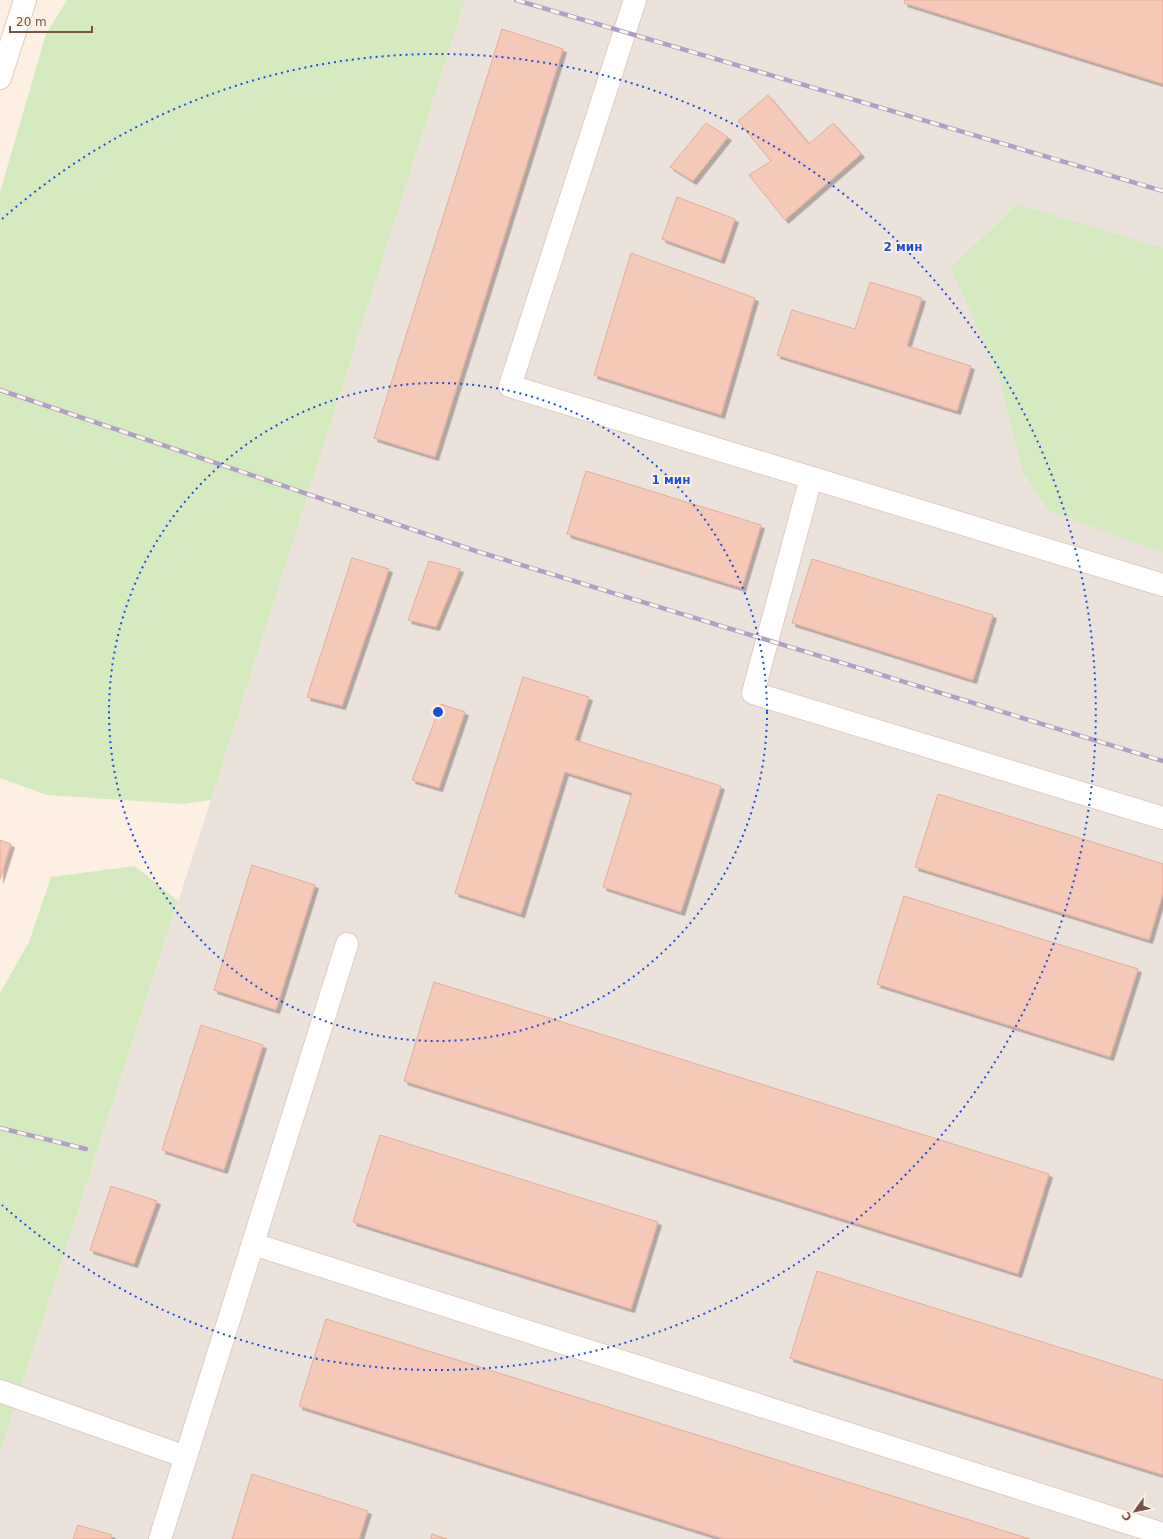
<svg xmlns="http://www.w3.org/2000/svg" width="1163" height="1539" viewBox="0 0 1163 1539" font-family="'DejaVu Sans',sans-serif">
<defs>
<filter id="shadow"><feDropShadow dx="3.5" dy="3.5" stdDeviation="0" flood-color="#0004"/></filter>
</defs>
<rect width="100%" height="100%" fill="#fdefe1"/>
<path fill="#ece2dc" d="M465,0H1163V1539H0V1453L211,800Z"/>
<path fill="#d5ebbf" d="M67,0H465L211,800L183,804L47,795L0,778V192L46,34Z
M1017,204L1163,248V553L1049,511L1022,470L998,374L951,268Z
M135,866L178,901L0,1453V993L29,942L51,877Z"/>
<path fill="#f4c9b7" stroke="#e7ad97" filter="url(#shadow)" d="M905,0H1163V84L904,3Z
M502,29L563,49L435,457L374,438Z
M768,95L809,144L833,123L861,154L785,220L749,175L771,161L738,121Z
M706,123L728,137L693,181L670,167Z
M677,197L735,219L721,260L662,239Z
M631,253L755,298L721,415L594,375Z
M870,282L922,298L907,346L971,366L957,411L777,355L792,310L855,329Z
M586,471L761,525L742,588L567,534Z
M352,558L389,569L342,706L307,697Z
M812,559L993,615L973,680L792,623Z
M429,561L460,569L436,627L408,620Z
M523,677L589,697L575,740L721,786L681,912L603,887L632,793L565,772L521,914L455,893Z
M441,704L465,712L439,788L412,780Z
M938,794L1163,864V893L1149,940L915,867Z
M0,840L11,844L0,879Z
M252,865L315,885L276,1010L214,990Z
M904,896L1138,969L1110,1057L877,984Z
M434,982L1049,1174L1018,1274L404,1081Z
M201,1025L263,1045L224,1170L162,1150Z
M380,1135L658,1222L631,1309L353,1222Z
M111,1186L157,1201L134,1264L90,1250Z
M817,1271L1163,1380V1475L790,1358Z
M326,1319L1030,1539H724L299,1406Z
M252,1474L368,1511L359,1539H232Z
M78,1525L112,1535L111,1539H73Z
M432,1534L447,1539H431Z"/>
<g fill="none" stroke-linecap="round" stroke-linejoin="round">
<defs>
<path id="minor" d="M635,0L510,386L1163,585
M0,78L25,0
M811,478L753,693L1163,818
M253,1244L1163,1534
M0,1391L186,1457
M160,1539L347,944"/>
</defs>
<use href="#minor" stroke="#e4ccbf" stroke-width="24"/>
<use href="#minor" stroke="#fff" stroke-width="22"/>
<defs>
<path id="rail" d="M516,0L1163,191
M0,390L476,551L1163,761
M0,1128L86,1149"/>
</defs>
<use href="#rail" stroke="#b1a0c6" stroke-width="4.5"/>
<use href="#rail" stroke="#fff4e8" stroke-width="3" stroke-dasharray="9" stroke-linecap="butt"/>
</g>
<g fill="none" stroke="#1d4ed8" stroke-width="2" stroke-dasharray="2 4">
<circle cx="438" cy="712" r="329"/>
<path d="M2 219A658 658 0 1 1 2 1205"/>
</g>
<circle cx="438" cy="712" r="6" fill="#1d4ed8" stroke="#fff4e8" stroke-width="2"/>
<g font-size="12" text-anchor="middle" font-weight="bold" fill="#1d4ed8" stroke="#fff4e8" stroke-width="3.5" stroke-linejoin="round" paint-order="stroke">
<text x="903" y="251">2 мин</text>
<text x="671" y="484">1 мин</text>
</g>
<g transform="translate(1135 1511) rotate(237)" stroke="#fff4e8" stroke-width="3" paint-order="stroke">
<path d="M0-3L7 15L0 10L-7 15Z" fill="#755347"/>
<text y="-6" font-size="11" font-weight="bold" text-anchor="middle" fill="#755347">С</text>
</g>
<path d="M10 26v6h82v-6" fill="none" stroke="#755347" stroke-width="2"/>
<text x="16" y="26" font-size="12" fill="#755347" stroke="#fff4e8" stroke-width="3" paint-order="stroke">20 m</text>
</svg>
